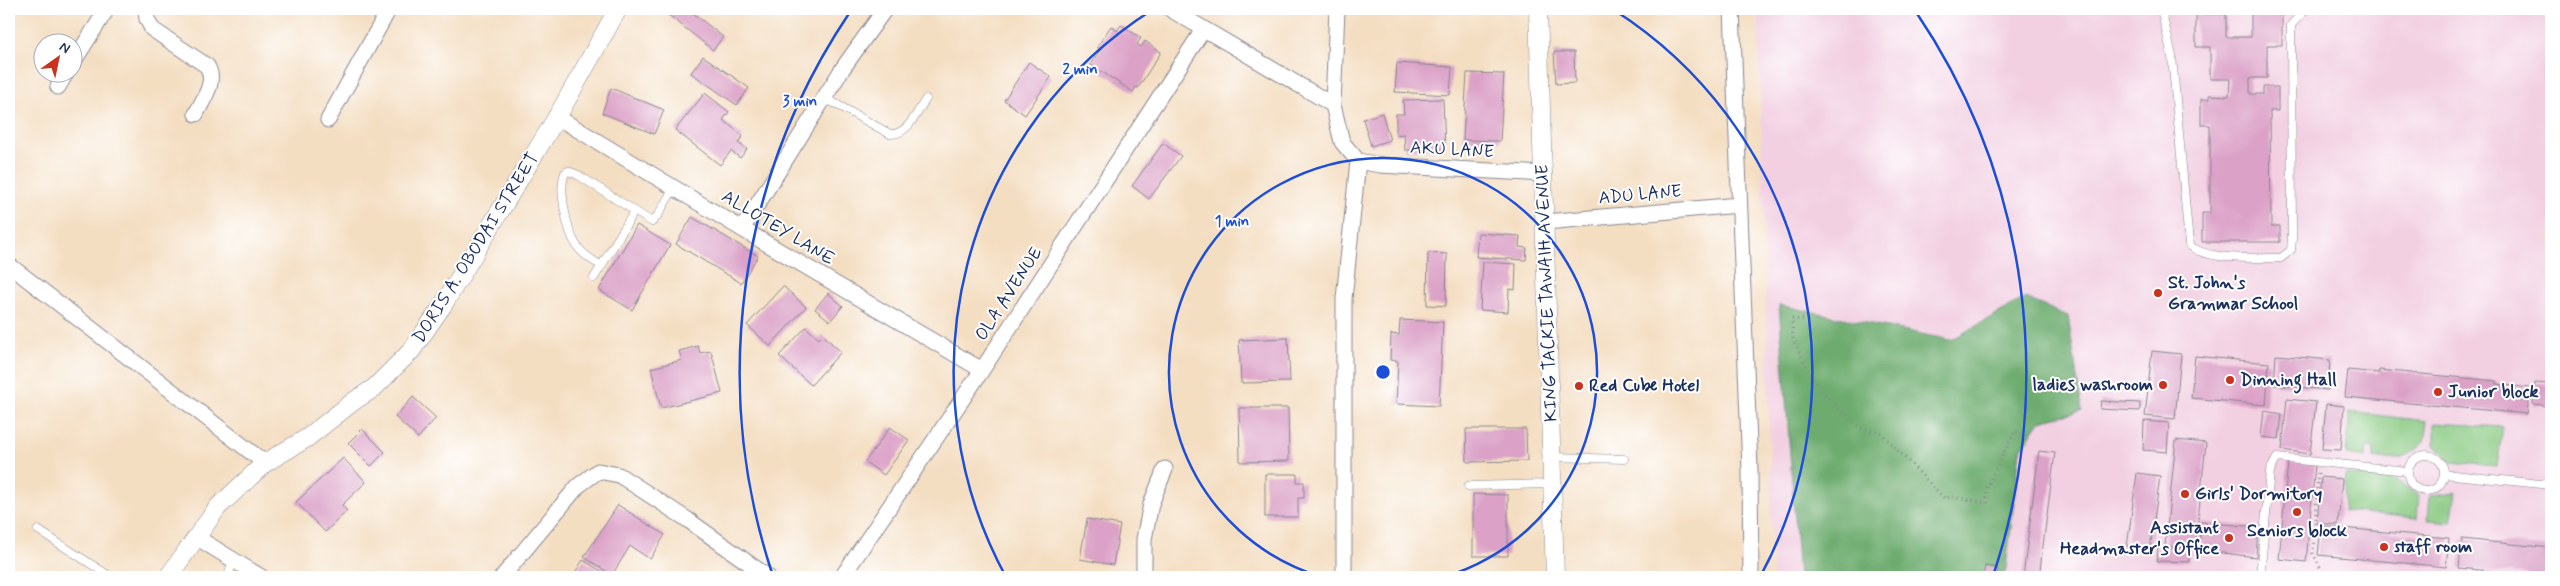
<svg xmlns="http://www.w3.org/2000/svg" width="2560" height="586" viewBox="0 0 2560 586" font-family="Mynerve,sans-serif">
<rect width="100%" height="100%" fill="#fff"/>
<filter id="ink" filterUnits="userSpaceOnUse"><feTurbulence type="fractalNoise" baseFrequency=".02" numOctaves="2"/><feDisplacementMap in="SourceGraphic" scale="10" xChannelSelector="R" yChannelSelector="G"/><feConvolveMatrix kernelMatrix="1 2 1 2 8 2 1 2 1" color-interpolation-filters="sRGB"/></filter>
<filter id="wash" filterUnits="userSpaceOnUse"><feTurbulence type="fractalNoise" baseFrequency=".0096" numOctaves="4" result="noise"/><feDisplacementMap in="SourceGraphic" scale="20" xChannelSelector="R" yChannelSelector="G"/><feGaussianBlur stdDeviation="1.12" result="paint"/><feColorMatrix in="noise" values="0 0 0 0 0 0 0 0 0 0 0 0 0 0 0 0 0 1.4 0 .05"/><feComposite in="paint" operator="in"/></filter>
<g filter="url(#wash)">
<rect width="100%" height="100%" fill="#f4dec2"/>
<path fill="#f2cfe1" d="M1758,9H2551V577H1773Z"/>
<path fill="#87c880" stroke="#517c6f" d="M2350,412L2427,421L2424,442C2410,458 2394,462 2374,458V449L2367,448L2366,458L2346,455Z
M2435,423L2503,427L2497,466L2451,462L2435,445Z
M2346,475C2380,477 2391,473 2419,496L2417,518L2343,511Z
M2456,492L2451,522L2428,520L2430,495Z"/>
<path fill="#6dac6e" stroke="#446e66" d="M2025,298L2068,316L2082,411L2040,421L2020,451L2005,577H1799L1779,305L1951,340Z"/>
<g id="blocks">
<path fill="#dba1c7" d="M661,9H688L723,37L713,50Z
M2251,13H2282V45H2267V78H2250V94H2263V87H2278V111H2270L2271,226H2280V242H2202V213H2210V125H2201V99H2209V95L2229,96L2230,79H2210V47H2196V14H2226V37H2251Z
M1121,25L1141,38L1137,44L1141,47L1145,41L1161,52L1138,88L1136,87L1133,92L1090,64L1101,49L1097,47L1111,26L1117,31Z
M1554,52H1574L1575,83L1556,84Z
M703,56L749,88L737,105L691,73Z
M1029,62L1051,77L1025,115L1004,100Z
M1397,63L1452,67L1450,95L1395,92Z
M1467,73L1504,74L1500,141L1463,140Z
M611,88L664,110L654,134L602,113Z
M705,93L729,112L723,120L743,136L738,143L747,149L740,158L731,151L720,165L675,130Z
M1443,99L1445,149L1405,150L1404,134L1396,135V114H1404L1403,100Z
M1382,113L1390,140L1371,146L1363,119Z
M1163,143L1181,156L1149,199L1132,186Z
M692,217L758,256L741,283L676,244Z
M637,225L670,245L632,310L599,290Z
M1478,233L1520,236L1519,247L1527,248L1526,260L1476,257Z
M1428,253L1447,254L1446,306L1427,305Z
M1483,262L1516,264L1515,290L1509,289L1508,312L1480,310Z
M783,286L806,307L770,346L747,325Z
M828,293L843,306L830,321L815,309Z
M1400,320L1443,322L1439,406L1396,404L1398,361L1390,360L1391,334L1399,335Z
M806,327L819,339L823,335L841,352L811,385L779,356Z
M1288,338L1290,382L1241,383L1239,340Z
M698,346L700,353L711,351L722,393L661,408L651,368L682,360L679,351Z
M2152,351L2181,354L2175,419L2145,416Z
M2276,355L2330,360L2328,390L2274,385Z
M2195,356L2269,363L2266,405L2191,398Z
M2348,370L2379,373V370L2497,381V384L2530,388L2527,414L2345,397Z
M2535,383L2551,384V406L2533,404Z
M413,397L436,418L418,438L395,417Z
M2287,399L2316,402L2310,454L2282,450Z
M2101,401L2140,403V411L2100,409Z
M2326,404L2344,406L2341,450L2322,449Z
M1239,408H1288L1289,461L1240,462Z
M2264,411L2282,414L2279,439L2261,437Z
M2144,421L2169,423L2167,452L2143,450Z
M890,427L909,440L884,475L865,462Z
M362,429L385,452L371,466L348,443Z
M1466,429H1526L1527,461L1467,462Z
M2176,440L2206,443L2195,549L2165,546Z
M2039,451L2055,453L2039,577H2023Z
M343,458L366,482L342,505L347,511L325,532L296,502Z
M2288,462L2315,465L2306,562L2279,559Z
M2137,473L2160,476L2150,550L2127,547Z
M1265,474H1297V482H1304V498H1298V517H1265Z
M2321,477L2342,479L2338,525L2317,523Z
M1473,494L1508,495V556H1473Z
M618,505L665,535L650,559L630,546L612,575L584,557Z
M1087,519L1120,525L1113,565L1080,559Z
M2201,522L2258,527L2256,557L2199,550Z
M2321,526L2449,538L2446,567L2318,555Z
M2462,539L2551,548V577L2459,568Z
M2158,548L2189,550V562L2157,561Z
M583,560L611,577H572Z
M1985,566L1998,568L1997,577H1983Z"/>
</g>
</g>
<g filter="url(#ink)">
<use href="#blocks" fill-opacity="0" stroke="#888690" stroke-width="1"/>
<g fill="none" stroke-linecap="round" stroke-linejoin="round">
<defs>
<path id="service" d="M2161,9L2172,56L2189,244C2202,261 2260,258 2281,258L2291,250L2292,239L2291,25L2306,9
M825,98L890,134C908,135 917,112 926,99
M602,266C593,261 583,255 577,246C567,232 558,189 565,173L568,171L578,175L652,222L658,215L674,188
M594,278L634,212
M2408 473a18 18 0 1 1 36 0a18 18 0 1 1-36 0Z
M1552,457L1624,459
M2444,474L2551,485
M1468,486L1552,484
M38,530L111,577
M228,577L233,560
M2260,577L2270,471L2277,458L2408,471"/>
<path id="minor" d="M146,9L147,19L152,29L207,66C217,82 203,99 196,114
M1170,9L1333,105
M1337,9L1333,105L1342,142L1358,161L1344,299V577
M1732,9L1750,470L1751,577
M72,64L107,9
M58,87L67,72
M557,117L742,229L982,370
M328,120L389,9
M1358,161L1380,165L1544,174
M1545,222L1739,205
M742,229L843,68L885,9
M9,265L265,463
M196,537L261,577
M502,577L578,486L598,471L619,475L688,520L768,577
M842,577L982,370L1203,30
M1144,577V539L1151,504L1165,469"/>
<path id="tertiary" d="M1538,9L1555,577
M168,577L218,507L265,463L307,438L354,401L374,388L412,350L443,305L557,117L618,9"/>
</defs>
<use href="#service" stroke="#888690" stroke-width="9"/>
<use href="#minor" stroke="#888690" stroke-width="17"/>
<use href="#tertiary" stroke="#888690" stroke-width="19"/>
<path stroke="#888690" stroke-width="3" stroke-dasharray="1 4" stroke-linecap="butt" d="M1808,320L1792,319L1793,339L1813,380L1826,396L1860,428L1880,432L1944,498L1952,497L1987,503V487L2015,431L2029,436
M2318,473L2313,553L2325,577"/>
<use href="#service" stroke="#fff" stroke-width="8"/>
<use href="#minor" stroke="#fff" stroke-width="15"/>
<use href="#tertiary" stroke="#fff" stroke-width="18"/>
</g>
</g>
<g fill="none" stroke="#1d4ed8" stroke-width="2.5">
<path d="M1322 577A214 214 0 1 1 1444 577"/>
<path d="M1006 577A429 429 0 0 1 1152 10M1614 10A429 429 0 0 1 1760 577"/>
<path d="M773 576A643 643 0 0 1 850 12M1916 12A643 643 0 0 1 1993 576"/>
</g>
<g fill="#c8321e" stroke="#fff" stroke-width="2">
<circle cx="2158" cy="293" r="5"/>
<circle cx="2230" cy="380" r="5"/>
<circle cx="2163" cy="385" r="5"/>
<circle cx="1579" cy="386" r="5"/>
<circle cx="2438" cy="392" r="5"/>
<circle cx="2185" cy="494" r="5"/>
<circle cx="2297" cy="512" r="5"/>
<circle cx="2229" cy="538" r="5"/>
<circle cx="2384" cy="547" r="5"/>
</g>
<g text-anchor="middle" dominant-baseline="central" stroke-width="4" stroke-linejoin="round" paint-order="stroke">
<g font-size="18" fill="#1b2f5e" stroke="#fff">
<text transform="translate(1452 150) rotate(3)">AKU LANE</text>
<text transform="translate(1640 195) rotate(-5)">ADU LANE</text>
<text transform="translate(778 228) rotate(31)">ALLOTEY LANE</text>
<text transform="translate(476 248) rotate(-58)">DORIS A. OBODAI STREET</text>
<text transform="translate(1547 293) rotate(-92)">KING TACKIE TAWAIH AVENUE</text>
<text transform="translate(1009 294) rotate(-57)">OLA AVENUE</text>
</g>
<g font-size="18" font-weight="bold" fill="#1b2f5e" stroke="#fff" text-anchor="start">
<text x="2168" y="283">St. John's<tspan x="2168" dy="21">Grammar School</tspan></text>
<text x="2240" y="380">Dinning Hall</text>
<text x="2153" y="385" text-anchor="end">ladies washroom</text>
<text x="1589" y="386">Red Cube Hotel</text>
<text x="2448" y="392">Junior block</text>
<text x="2195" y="494">Girls' Dormitory</text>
<text x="2219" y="528" text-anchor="end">Assistant<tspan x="2219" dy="21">Headmaster's Office</tspan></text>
<text x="2297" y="531" text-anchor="middle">Seniors block</text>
<text x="2394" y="547">staff room</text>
</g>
</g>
<circle cx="1383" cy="372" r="8" fill="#1d4ed8" stroke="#fff" stroke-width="2.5"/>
<g font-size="15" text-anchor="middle" font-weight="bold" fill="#1d4ed8" stroke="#fff" stroke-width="4" stroke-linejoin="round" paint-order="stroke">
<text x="1080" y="74">2 min</text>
<text x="800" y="106">3 min</text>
<text x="1232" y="226">1 min</text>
</g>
<rect width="2560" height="586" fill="none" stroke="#fff" stroke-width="30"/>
<g transform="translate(58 58) rotate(33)"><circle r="24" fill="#ffffff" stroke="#a4acbf"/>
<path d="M0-4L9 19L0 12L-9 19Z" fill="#c8321e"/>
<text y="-8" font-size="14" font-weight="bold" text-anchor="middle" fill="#1b2f5e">N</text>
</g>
</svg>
